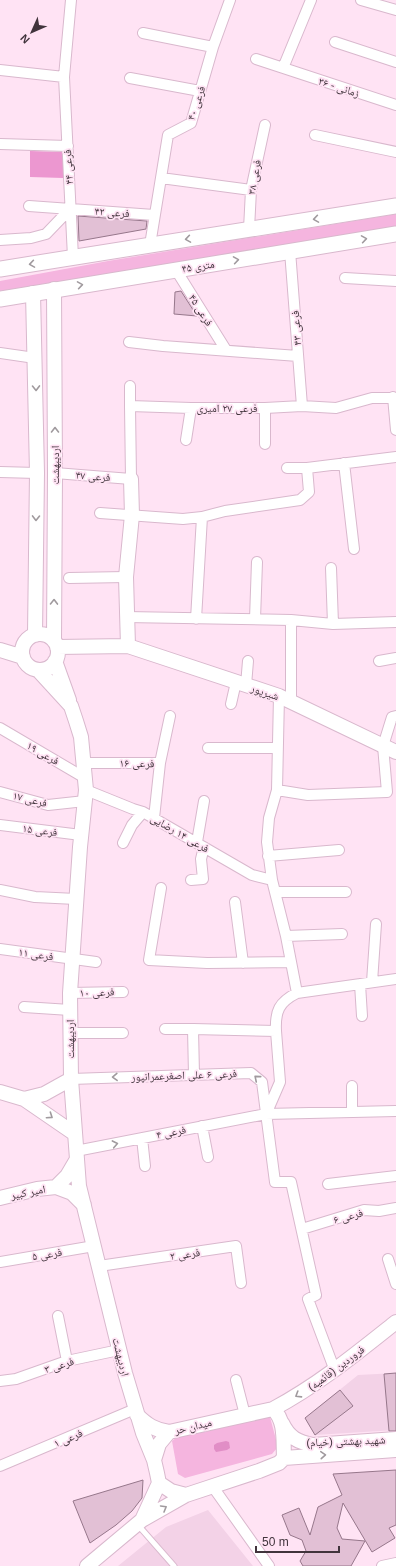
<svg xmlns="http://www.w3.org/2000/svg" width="396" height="1566" viewBox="0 0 396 1566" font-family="Arial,'Noto Naskh Arabic',sans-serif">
<rect width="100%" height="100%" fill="#ffe3f4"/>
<path fill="#f3d2e7" d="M396,1373V1430L315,1435L305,1418L358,1375Z
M208,1510L253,1566H118L166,1527Z"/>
<path fill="#f5b5df" d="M396,214V228L0,291V281L108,261Z
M263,1416L270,1417L278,1447L272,1454L185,1478L178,1474L172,1441L177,1437Z"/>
<path fill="#ec97d0" d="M30,151L63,152V178L30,177Z"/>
<path fill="#e18ec6" d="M226,1441L229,1442L230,1448L227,1450L216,1452L214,1449V1445L217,1443Z"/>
<path fill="#e2c0d5" stroke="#96778b" d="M78,216L147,221L146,229L79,241Z
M181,291L197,316L174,314L175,292Z
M396,1373V1431H389L384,1374Z
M340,1390L353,1406L315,1435L305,1418Z
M396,1470V1525L389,1528L395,1538L372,1552L343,1503L337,1528L342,1539L365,1541L351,1566H303L300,1561L306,1551L302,1540L290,1535L282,1515L299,1508L310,1535L318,1507L342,1495L333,1474Z
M143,1480L142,1498L132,1511L116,1525L90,1543L73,1501Z"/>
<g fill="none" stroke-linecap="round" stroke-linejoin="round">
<defs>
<path id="lane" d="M138,1525L174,1566"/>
<path id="street" d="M71,0L64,77L73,257
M361,0L396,10
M143,33L213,47
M335,42L396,62
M256,59L396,105
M283,68L311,0
M0,70L64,77
M130,78L200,91
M315,135L396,152
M0,144L68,146
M161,178L251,190
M29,206L154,215
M249,229L251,190L265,125
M0,240L31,238L46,234L70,209
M150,245L168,135L191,123L213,47L230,0
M290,251L302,406
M176,270L226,350
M345,278L396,281
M129,342L163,346L298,356
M0,353L35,358
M393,397L396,430
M130,406V386
M186,440L191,408
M265,444V408
M344,463L354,549
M287,468H307L396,457
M0,472L37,473
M55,473L131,479L130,406L191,408H265L302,406L336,408L372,398H396
M100,513L183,519L202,517L225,511L300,500L309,492L307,468
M331,568L333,624
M69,578L126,577
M126,617L291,620L333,624L396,622
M196,619L202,517
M255,619L257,562
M379,661L396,658
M246,685L248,661
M279,696L277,790L269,818L267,842L272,880L286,936L297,993
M291,702V620
M231,704L236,682
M0,728L85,778
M208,748H277
M84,763H160L154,818
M160,763L170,716
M86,790L133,809L143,812L252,875L272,880
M277,790L308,795L387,792L383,746L392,717L396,716
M0,792L48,805L85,801
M0,825L81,835
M197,842L204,801
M123,843L132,825L143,812
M268,856L339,850
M191,880L203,879L201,859L204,847
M161,888L149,960L207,963L291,962
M0,890L35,897L76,899
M275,892H346
M235,902L243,963
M286,936L342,934
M0,949L96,962
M372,982L376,924
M360,984L362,1016
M70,993L123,992
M24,1007L70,1010
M165,1029H193L194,1075
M193,1029L276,1031L280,1082L267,1112
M276,1031C275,1011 279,1002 297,993L396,979
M70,1033H123
M71,1079L251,1073L262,1082L275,1182H291L316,1295L308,1299L335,1371
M352,1112V1086
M202,1126L208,1157
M142,1138L145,1166
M76,1151L266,1114L396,1111
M328,1184L396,1176
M302,1229L364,1210L379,1211L396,1208
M388,1259L396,1284
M0,1262L94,1246
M99,1266L236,1246L241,1283
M58,1316L67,1361
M236,1380L245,1415
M0,1381L16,1379L67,1361L119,1350
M0,1466L135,1409
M213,1487L269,1566
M382,1566L396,1563"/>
<path id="secondary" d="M33,293L37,473L35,635
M22 652a18 18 0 1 1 36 0a18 18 0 1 1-36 0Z
M54,641L55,473L54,289
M128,646L126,577L132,515L131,479
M57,647L128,646L279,696L396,752
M0,650L23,657
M55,661L69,700
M38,670L71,706L76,721L81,737L86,790L80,847L70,993L71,1079L79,1186L125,1373L143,1433L154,1460
M0,1092L24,1099L75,1134
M24,1099L44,1094L71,1079
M77,1159L67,1176L56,1187L72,1193L84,1205
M0,1198L37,1189L56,1187
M273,1409C286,1421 283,1441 284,1458L279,1463L259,1471L186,1495L171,1491L159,1483L157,1473L154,1460L159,1444L169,1432Z
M273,1409C318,1385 357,1353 396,1322
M137,1415C147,1425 155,1430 169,1432
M282,1423C289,1438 298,1442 313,1445L396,1439
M284,1458L396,1450
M142,1520L159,1483
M87,1566L142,1520L186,1495"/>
<path id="primary" d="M0,269L396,206
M0,299L396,234"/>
</defs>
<use href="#lane" stroke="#d9b8cd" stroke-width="7"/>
<use href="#street" stroke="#d9b8cd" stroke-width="12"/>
<use href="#secondary" stroke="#d9b8cd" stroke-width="16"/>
<use href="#primary" stroke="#d9b8cd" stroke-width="17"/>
<use href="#lane" stroke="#fff" stroke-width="5"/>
<use href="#street" stroke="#fff" stroke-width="10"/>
<use href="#secondary" stroke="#fff" stroke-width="14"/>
<use href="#primary" stroke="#fff" stroke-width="15"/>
</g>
<defs><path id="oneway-chevron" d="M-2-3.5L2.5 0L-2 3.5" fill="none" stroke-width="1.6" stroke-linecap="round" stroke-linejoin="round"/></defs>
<g stroke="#a09a9e">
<use href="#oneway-chevron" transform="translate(316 219) rotate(171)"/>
<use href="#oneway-chevron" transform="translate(188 239) rotate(171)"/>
<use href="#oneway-chevron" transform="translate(364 239) rotate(-9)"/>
<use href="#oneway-chevron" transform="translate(236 260) rotate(-9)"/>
<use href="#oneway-chevron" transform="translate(32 264) rotate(171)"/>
<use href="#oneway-chevron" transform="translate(80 285) rotate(-9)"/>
<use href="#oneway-chevron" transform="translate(36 388) rotate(89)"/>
<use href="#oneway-chevron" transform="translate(55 430) rotate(-90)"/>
<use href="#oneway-chevron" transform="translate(36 518) rotate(91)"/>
<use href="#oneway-chevron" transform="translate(54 602) rotate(-89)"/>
<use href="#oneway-chevron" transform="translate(115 1077) rotate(178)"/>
<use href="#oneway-chevron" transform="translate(257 1078) rotate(-140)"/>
<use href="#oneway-chevron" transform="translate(50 1116) rotate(34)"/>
<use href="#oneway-chevron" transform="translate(115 1144) rotate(-11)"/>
<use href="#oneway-chevron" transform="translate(298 1395) rotate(148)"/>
<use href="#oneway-chevron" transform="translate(323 1455) rotate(-4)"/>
<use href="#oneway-chevron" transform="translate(164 1508) rotate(-30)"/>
</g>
<g text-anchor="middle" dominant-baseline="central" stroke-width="3.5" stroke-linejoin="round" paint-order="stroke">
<g font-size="11" fill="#41343c" stroke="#ffe3f4">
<text transform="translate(339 87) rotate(18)">۳۶ - زمانی</text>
<text transform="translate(196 103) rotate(-71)">فرعی ۴۰</text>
<text transform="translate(68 167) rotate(-93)">فرعی ۴۴</text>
<text transform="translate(254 177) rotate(-80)">فرعی ۳۸</text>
<text transform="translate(112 212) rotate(4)">فرعی ۴۲</text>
<text transform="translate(198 266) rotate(-9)">۴۵ متری</text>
<text transform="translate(201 310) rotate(58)">فرعی ۴۵</text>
<text transform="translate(296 328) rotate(-94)">فرعی ۴۳</text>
<text x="227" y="408">فرعی ۲۷ امیری</text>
<text transform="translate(55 465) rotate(-90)">اردیبهشت</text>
<text transform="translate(93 476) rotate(5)">فرعی ۴۷</text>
<text transform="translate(265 692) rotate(19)">شیرپور</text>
<text transform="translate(43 753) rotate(30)">فرعی ۱۹</text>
<text transform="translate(137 763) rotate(1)">فرعی ۱۶</text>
<text transform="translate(30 799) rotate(14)">فرعی ۱۷</text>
<text transform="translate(40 830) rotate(7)">فرعی ۱۵</text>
<text transform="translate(180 833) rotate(30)">فرعی ۱۴ رضایی</text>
<text transform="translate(36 954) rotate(8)">فرعی ۱۱</text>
<text transform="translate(97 992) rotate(-2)">فرعی ۱۰</text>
<text transform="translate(70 1039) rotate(-90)">اردیبهشت</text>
<text transform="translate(184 1075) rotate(-2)">فرعی ۶ علی اصغرعمرانپور</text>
<text transform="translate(171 1132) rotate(-11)">فرعی ۴</text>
<text transform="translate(28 1192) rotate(-11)">امیر کبیر</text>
<text transform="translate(348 1216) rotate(-15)">فرعی ۶</text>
<text transform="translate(47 1254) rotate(-9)">فرعی ۵</text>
<text transform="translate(185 1254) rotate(-8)">فرعی ۲</text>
<text transform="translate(121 1357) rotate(76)">اردیبهشت</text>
<text transform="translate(59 1365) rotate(-17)">فرعی ۳</text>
<text transform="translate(336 1368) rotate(-37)">فروردین (قائمیه)</text>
<text transform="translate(193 1426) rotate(-13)">میدان حر</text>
<text transform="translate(68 1438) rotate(-23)">فرعی ۱</text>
<text transform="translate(346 1441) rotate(-2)">شهید بهشتی (خیام)</text>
</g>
</g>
<g transform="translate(32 32) rotate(225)" stroke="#ffe3f4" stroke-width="3" paint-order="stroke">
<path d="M0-3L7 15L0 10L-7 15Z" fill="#41343c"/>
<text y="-6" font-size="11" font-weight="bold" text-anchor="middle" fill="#41343c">N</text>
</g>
<path d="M256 1546v6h83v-6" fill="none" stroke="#41343c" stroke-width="2"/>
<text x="262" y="1546" font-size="12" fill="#41343c" stroke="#ffe3f4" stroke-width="3" paint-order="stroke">50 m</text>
</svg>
